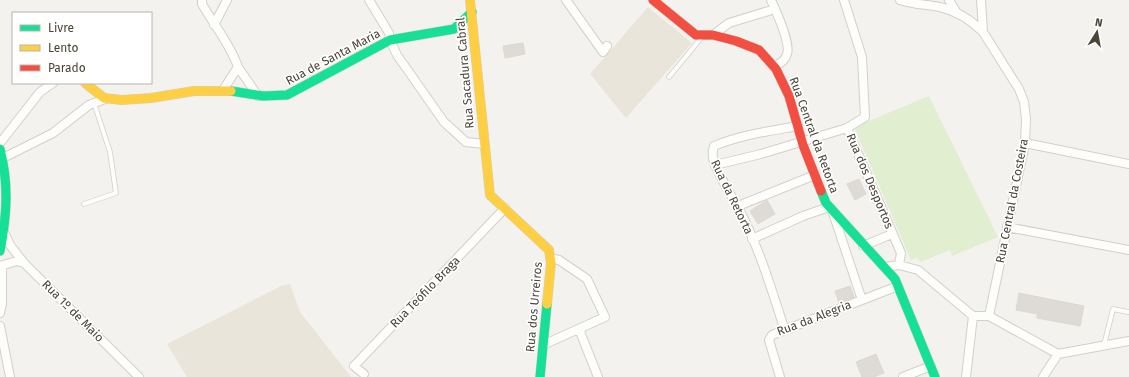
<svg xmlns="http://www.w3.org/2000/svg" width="1129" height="377" viewBox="0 0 1129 377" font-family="'Fira Sans',sans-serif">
<rect width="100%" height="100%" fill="#f4f2ee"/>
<path fill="#eae5da" d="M648,7L692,43L626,118L590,74Z
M290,284L300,312L351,377H187L167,344L281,286Z"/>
<path fill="#e1eecf" d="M929,96L998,237L952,256L950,250L921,262L916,258L911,260L854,127Z"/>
<path fill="#dedbd6" stroke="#dcd9d4" d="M523,43L525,54L505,58L503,46Z
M859,179L866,194L855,200L847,184Z
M767,200L775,214L758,224L750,211Z
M850,286L854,297L839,303L835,291Z
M1019,293L1084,306L1080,326L1037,318V314L1016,310Z
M876,354L884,373L874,377H862L856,362Z"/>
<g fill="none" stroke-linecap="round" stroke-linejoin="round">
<defs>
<path id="lane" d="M669,77L702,37
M84,204L116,193L110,152L94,103
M1104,345L1113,309L1128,312"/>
<path id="street" d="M202,0V4C214,25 230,44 238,67L223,90
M369,0L389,33L390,40L397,55L444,122L466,142L484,144
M566,0L603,52L607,46
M771,0C776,11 791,43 787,54C785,61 780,63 774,67
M900,0C914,5 926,4 940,7C957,11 971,20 983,32
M949,0L957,13
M981,0L983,32L1019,89L1024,102L1026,119L1025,143L989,316
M214,25L227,0
M713,35L729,23L775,9
M238,67L258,96
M847,128L901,253L899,265
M0,143L40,92L53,83
M1025,143L1129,164
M3,158L53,133L89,105L105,99
M715,165L761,154L847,128L865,117L862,57L844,0
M738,206L815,175
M833,213L862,300
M1007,227L1129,250
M4,232L10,245L24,263L139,377
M752,239L803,216L829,207
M863,246L892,234
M0,266L2,270V304L0,313
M0,266L17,261L24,263
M884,267L899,265L918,270L973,316H989L1058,354L1129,341
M0,326L10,377
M784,328C771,287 758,245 738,207C734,199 728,192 724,183C719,172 709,159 714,146C740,135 770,131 798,126
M579,329L598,377
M543,345L605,317L587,279L559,260L550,258
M364,374L354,366L505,208
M780,377L769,340L772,335L898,286
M903,377L931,366
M966,377L973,316
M1043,377L1058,354"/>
<path id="fast" d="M231,91L263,96L287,95L390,40L454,29L472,12
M0,149C9,184 7,215 0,251
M821,191L826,203L895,279L935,377
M540,377L547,304"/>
<path id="slow" d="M470,0L490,195L549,250L551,263L547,304
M85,83L104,98L122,100L151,98L194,91H231"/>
<path id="jam" d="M653,0L696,35H713L736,41L759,50L776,69L789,96L803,145L821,191"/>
</defs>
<use href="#lane" stroke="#d2d0cb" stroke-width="5.5"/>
<use href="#street" stroke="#d2d0cb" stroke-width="10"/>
<use href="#fast" stroke="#d3cfc5" stroke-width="10"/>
<use href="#slow" stroke="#d3cfc5" stroke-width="10"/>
<use href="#jam" stroke="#d3cfc5" stroke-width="10"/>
<use href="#lane" stroke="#fdfdfc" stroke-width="4"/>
<use href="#street" stroke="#fdfdfc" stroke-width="8"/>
<use href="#fast" stroke="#16e098" stroke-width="9"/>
<use href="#slow" stroke="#ffcf43" stroke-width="9"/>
<use href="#jam" stroke="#f24e42" stroke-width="9"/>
</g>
<g text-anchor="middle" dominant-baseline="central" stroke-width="3.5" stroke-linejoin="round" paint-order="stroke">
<g font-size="12" fill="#4b4439" stroke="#fff">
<text transform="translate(333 57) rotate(-28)">Rua de Santa Maria</text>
<text transform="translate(465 73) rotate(-95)">Rua Sacadura Cabral</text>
<text transform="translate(814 135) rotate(70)">Rua Central da Retorta</text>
<text transform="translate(870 181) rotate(67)">Rua dos Desportos</text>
<text transform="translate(732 197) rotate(64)">Rua da Retorta</text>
<text transform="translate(1012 201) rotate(-79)">Rua Central da Costeira</text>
<text transform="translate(425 292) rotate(-46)">Rua Teófilo Braga</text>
<text transform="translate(534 307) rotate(-85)">Rua dos Urreiros</text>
<text transform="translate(73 311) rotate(45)">Rua 1º de Maio</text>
<text transform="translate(814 318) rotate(-21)">Rua da Alegria</text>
</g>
</g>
<rect x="12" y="12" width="140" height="72" fill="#ffffff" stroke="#b7b4b0"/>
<rect x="20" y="25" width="20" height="6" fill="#16e098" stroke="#b7b4b0"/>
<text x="48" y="32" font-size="12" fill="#4b4439">Livre</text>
<rect x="20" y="45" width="20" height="6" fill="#ffcf43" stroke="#b7b4b0"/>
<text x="48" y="52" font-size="12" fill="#4b4439">Lento</text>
<rect x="20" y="65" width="20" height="6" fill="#f24e42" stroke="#b7b4b0"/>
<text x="48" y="72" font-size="12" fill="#4b4439">Parado</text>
<g transform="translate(1097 32) rotate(11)" stroke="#ffffff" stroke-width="3" paint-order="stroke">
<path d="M0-3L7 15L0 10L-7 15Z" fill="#4b4439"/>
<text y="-6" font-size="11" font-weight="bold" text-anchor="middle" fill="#4b4439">N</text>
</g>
</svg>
